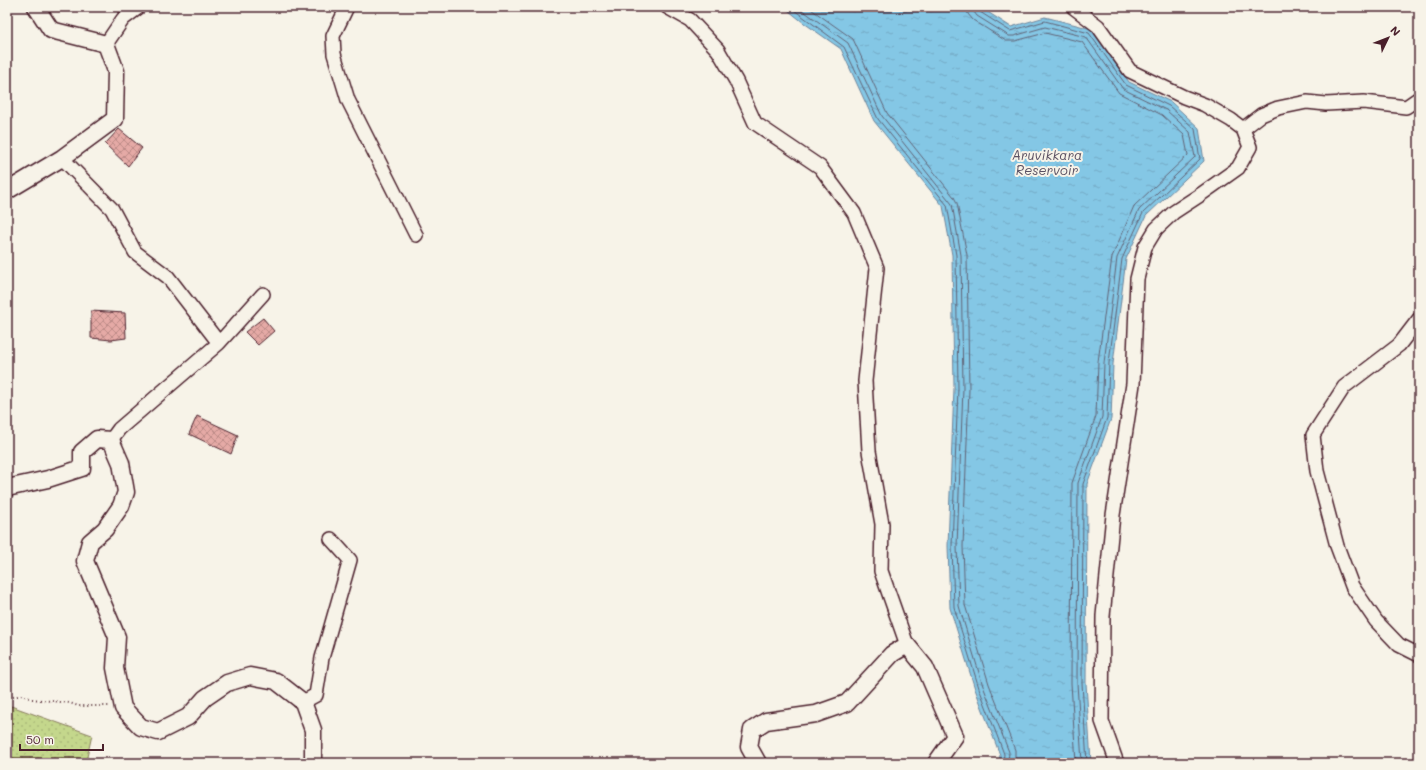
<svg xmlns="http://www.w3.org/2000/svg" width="1426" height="770" viewBox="0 0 1426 770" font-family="Mali,sans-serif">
<defs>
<pattern id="park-dots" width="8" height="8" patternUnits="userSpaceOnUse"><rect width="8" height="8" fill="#c4d78c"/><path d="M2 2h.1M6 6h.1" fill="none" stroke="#aab879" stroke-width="1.8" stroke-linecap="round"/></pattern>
<pattern id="water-ripples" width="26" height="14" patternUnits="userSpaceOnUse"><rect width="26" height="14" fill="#84c7e5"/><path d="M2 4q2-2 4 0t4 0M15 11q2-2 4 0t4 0" fill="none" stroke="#74aac5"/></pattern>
<pattern id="building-cross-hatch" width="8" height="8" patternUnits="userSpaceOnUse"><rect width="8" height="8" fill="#e5aaa6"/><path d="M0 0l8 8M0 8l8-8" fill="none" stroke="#bc8a87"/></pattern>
</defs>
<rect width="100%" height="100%" fill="#f7f3e8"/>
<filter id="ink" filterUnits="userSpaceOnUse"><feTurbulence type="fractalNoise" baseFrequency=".025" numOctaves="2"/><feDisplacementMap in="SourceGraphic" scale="8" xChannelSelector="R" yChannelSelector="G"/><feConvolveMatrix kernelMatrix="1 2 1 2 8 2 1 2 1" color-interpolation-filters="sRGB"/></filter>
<g filter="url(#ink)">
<path fill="url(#park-dots)" stroke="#877b5c" d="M11,706L92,735L87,757L91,763H7V717Z"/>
<path fill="url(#water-ripples)" stroke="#6d849b" d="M784,7H980L1011,27L1045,17L1092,29L1129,82L1171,102L1199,128L1204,161L1146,216L1126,259L1113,364L1111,419L1087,484L1086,683L1091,763H999L1000,755L975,689L950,608L948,546L954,388L952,255L943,206L874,121L841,49L804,23Z"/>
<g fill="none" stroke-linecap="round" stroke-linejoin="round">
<path stroke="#616275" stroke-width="1" d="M790,7L844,47L878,119L947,205L956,255L958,388L952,546L954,607L979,688L1004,754L1003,763
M798,7L848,43L882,116L952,204L961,255L963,388L957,546L959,606L983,686L1009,752L1008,763
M808,7L853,39L887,113L954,197L957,203L967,255L969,389L963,546L965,605L989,684L1015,750V763
M967,7L968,14L973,20L1006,41H1015L1045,33L1082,42L1119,93L1162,115L1184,135L1188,155L1134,206L1112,257L1098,362L1096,416L1072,483L1071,683L1076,763
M973,7L974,12L977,16L1009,36H1014L1045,27L1086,37L1123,89L1166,110L1190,132L1195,157L1139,210L1117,258L1104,363L1102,417L1078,483L1077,683L1082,763
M978,7L980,12L1010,31L1045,21L1089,33L1126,85L1169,106L1195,129L1200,159L1143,213L1122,259L1109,363L1107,418L1083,484L1082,683L1087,763"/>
</g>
<path fill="url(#building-cross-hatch)" stroke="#4a1f2b" d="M119,129L142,148L128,166L105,144Z
M91,311L125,313L126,338L111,340L91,338Z
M263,318L274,331L258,345L245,332Z
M197,416L238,435L231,454L189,434Z"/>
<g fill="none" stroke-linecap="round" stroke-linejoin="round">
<defs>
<path id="minor" d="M347,7L333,36L334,54L348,100L416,235
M667,7L690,20L718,50L736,81L755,123L820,167L854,213L877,268L865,381L869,451L882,524L881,571L907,645
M1073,7L1098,26L1130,71L1184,97L1205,105L1231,120L1243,129L1250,147L1238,168L1200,195L1174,212L1156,229L1145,247L1137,279L1133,384L1113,515L1103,616L1102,721L1117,763
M106,44L123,19L139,7
M1243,129L1261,115L1278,108L1307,102L1326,104L1364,102L1406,107L1419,98
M62,158L112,209L135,252L168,277L219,343
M1419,319L1399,345L1344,387L1313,435L1317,471L1337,546L1352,586L1376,621L1399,645L1419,655
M111,440L119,429L219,343L263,294
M303,702L316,695L322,658L350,560L331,539"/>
<path id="tertiary" d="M7,191L62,158L115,119L116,71L106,44L51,30L36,7
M7,488L48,479L82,468V452L97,439L111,440L121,463L126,492L121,506L105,529L90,542L85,561L117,637L115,668L123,708L141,727L158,732L188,717L205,698L227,683L250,676L276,681L303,702L313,730V763
M758,763L749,747L752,730L766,721L816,714L847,703L892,654L907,645L925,667L955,736L936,763"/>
</defs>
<use href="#minor" stroke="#4a1f2b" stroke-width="16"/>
<use href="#tertiary" stroke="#4a1f2b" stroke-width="19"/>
<path stroke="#4a1f2b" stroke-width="2" stroke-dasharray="1 3" stroke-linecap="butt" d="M13,697L22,695L32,699L70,703L78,706H110"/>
<use href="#minor" stroke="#f7f3e8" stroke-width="13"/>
<use href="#tertiary" stroke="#f7f3e8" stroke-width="16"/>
</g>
</g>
<g text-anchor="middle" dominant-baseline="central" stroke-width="4" stroke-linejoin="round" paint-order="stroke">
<g font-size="13" font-style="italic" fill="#5b5163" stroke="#f7f3e8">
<text x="1047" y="154">Aruvikkara<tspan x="1047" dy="15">Reservoir</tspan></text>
</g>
</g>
<rect width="1426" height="770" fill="none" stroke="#f7f3e8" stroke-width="24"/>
<rect x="12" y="12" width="1402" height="746" fill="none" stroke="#4a1f2b" stroke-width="1.5" filter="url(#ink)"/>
<g transform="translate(1388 38) rotate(47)" stroke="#f7f3e8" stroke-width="3" paint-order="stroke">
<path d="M0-3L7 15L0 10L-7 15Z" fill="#4a1f2b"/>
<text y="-6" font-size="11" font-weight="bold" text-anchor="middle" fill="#4a1f2b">N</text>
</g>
<path d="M20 744v6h83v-6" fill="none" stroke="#4a1f2b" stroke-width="2"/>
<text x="26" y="744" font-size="12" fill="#4a1f2b" stroke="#f7f3e8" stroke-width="3" paint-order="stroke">50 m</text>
</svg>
